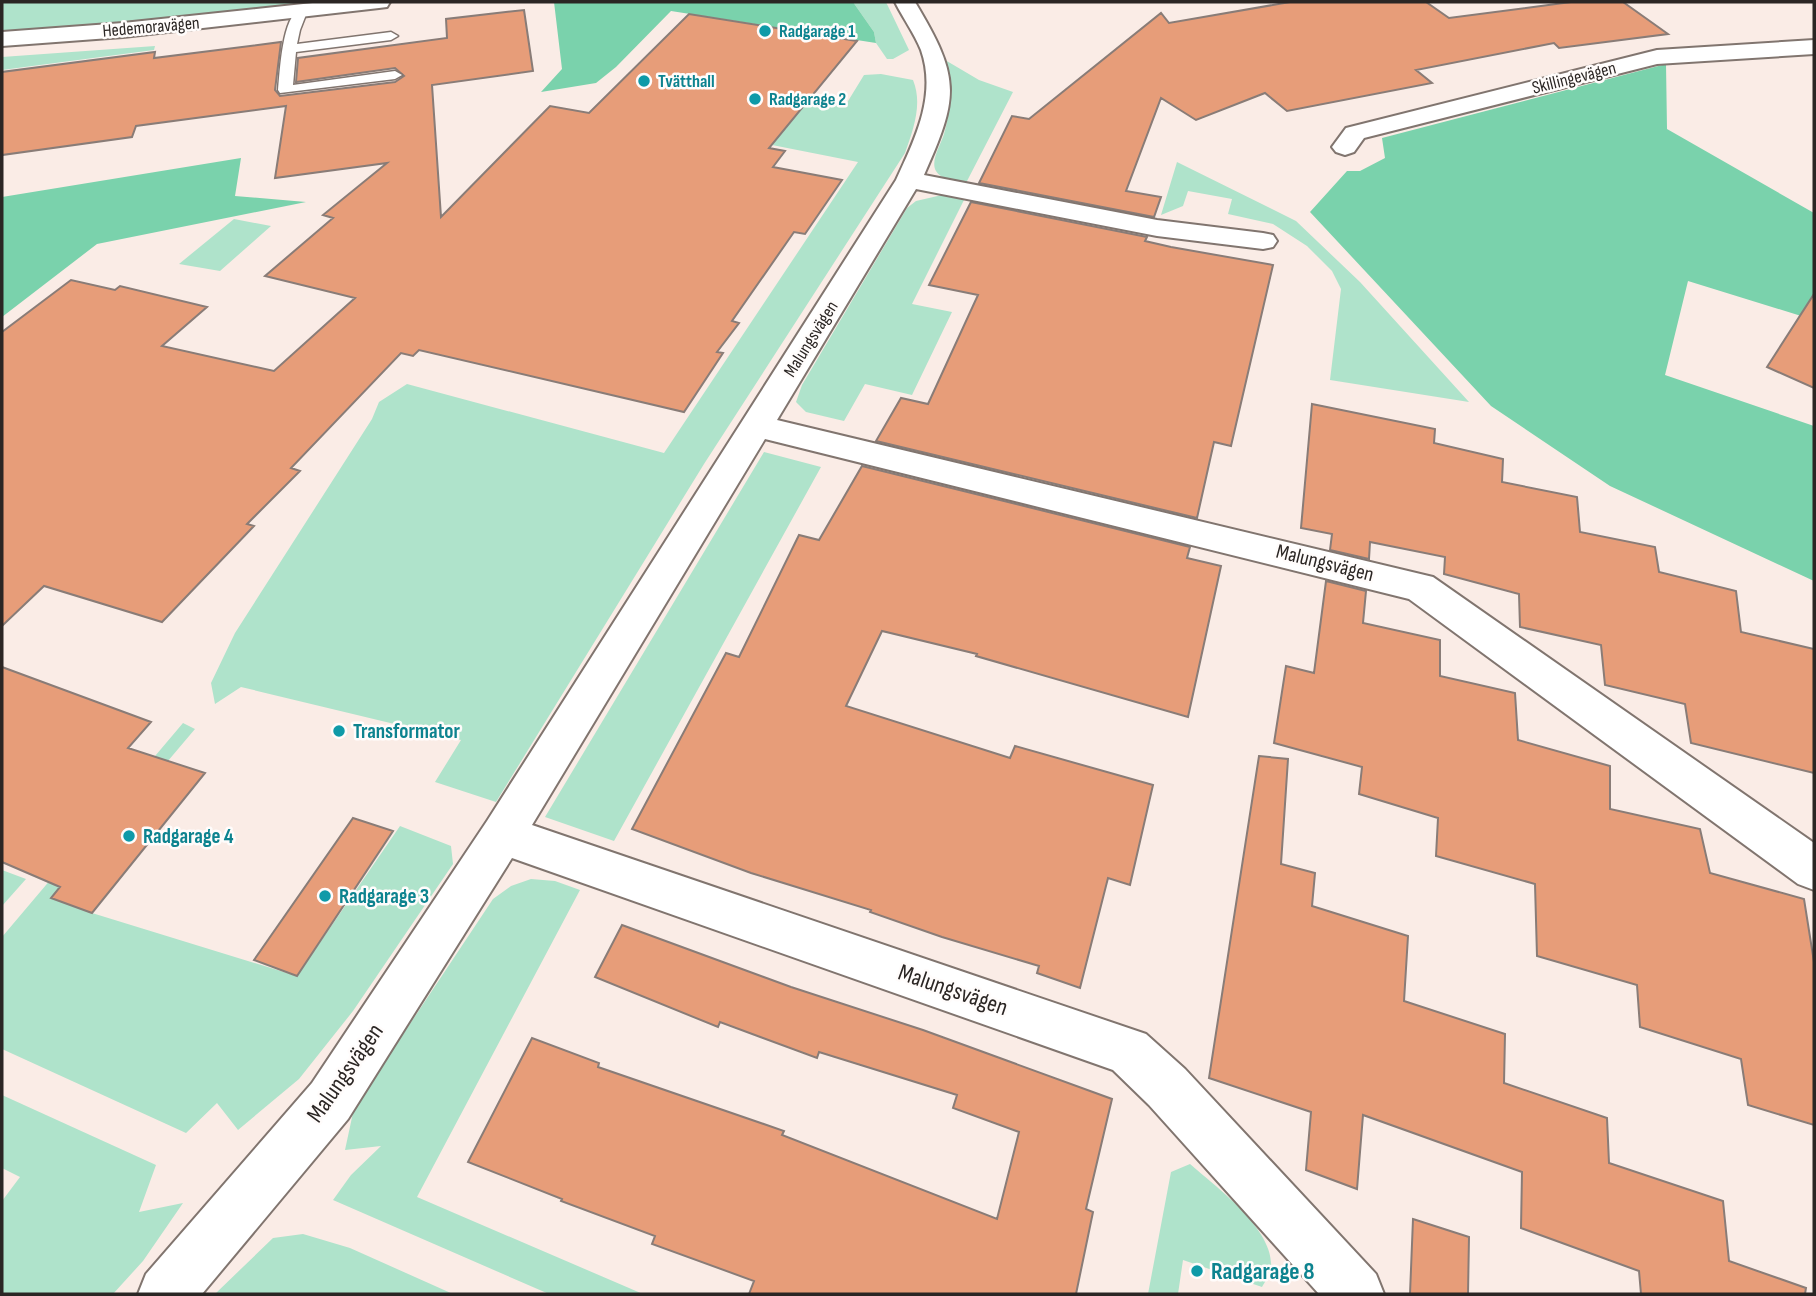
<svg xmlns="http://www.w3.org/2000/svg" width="1816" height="1296" viewBox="0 0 1816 1296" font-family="'Sofia Sans Condensed',sans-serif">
<rect width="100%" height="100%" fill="#faece6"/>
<path fill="#afe3cb" d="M2,2H327L123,24L2,33Z
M853,2H886L909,50L893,59H887L876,43L874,32Z
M155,46L154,50L2,70V57Z
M940,57L979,80L1013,92L966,183C957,181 941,180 936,171C930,161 941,144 944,134C952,107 949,83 940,57Z
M881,74L913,80C923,104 913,130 905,153L704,464L496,802L435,782L461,740L241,687L215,704L211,683L235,633L372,419L379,402L407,384L664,453L858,162L665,124L809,100L845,106L864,75Z
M1177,162L1296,221L1360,282L1469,402L1330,380L1341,289L1332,271L1307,246L1273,224L1228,214L1232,199L1188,191L1183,206L1161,215Z
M942,195L964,200L912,304L952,312L912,395L865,384L844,421L806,412L796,402L802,385L907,208L916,201Z
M234,219L271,226L220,271L179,264Z
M764,452L821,467L614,841L545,817Z
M183,723L195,729L52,898L92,913L297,976L400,826L451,846L453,864L353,1011L299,1079L238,1130L217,1103L186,1133L2,1049V937Z
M2,870L26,879L2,906Z
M531,879L555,881L580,890L417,1197L643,1294H549L333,1200L351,1175L381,1146L345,1150L354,1108L493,899L511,886Z
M2,1095L156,1165L139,1212L183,1203L143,1261L113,1294H2V1201L20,1177L2,1168Z
M1190,1164C1215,1186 1274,1229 1271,1267C1271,1273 1265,1282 1262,1287L1183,1260L1178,1294H1148L1171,1172Z
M303,1234L350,1248L453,1294H215L273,1238Z"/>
<path fill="#7ad2ac" d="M554,2H853L874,32L876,43L671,11L616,67L596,83L541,92L562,69Z
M1666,64L1667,129L1814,213V320L1688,281L1665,375L1814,426V581L1610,486L1491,406L1310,212L1347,171H1360L1385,158L1382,138Z
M241,158L235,196L306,202L97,244L2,317V197Z"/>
<path fill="#e79d79" stroke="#897c77" stroke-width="2" d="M1290,2H1426L1449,18L1571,2H1623L1668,34L1559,48L1554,43L1416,70L1432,83L1287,111L1265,93L1196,120L1161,98L1126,191L1161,197L1154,217L979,183L1012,116L1029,119L1161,13L1169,23Z
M524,10L533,71L432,85L441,217L550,106L589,113L689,14L857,41L769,148L785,151L773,167L842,180L805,234L794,232L732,321L739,323L717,352L723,353L684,412L419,350L413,356L401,353L291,468L300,471L247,524L254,526L162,622L44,586L2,626V332L71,280L115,290L120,286L207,307L162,346L274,371L355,298L265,276L333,218L323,215L387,163L275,178L286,106L136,126L132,137L2,155V72L155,52L154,58L281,42L275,90L280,96L395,82L404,76L395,68L296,82L298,58L447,38L446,19Z
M971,202L1147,237L1145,241L1171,247L1273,265L1231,446L1214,442L1197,518L876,441L901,398L928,404L978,295L929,285Z
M1814,294V388L1767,367Z
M1312,404L1435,429L1434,443L1503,459L1502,482L1577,497L1580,532L1655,547L1659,572L1736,591L1741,632L1814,649V773L1691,743L1685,704L1605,685L1601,645L1520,627L1519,594L1444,574L1445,557L1370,542L1369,559L1330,550L1332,534L1301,528Z
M862,466L1190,547L1187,558L1221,566L1188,717L976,656L977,654L882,631L846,706L1010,758L1015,746L1153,785L1130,885L1108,878L1080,988L1037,973L1039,966L942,937L870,912L871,910L751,873L632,829L726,653L739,657L799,535L819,540Z
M1326,581L1366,591L1363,623L1440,640V676L1515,693L1518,740L1610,766V809L1700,829L1710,873L1804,899L1814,962V1125L1748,1105L1741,1059L1640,1027L1637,985L1537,956L1535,884L1436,856L1438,818L1359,794L1362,767L1274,743L1286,666L1314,673Z
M2,667L151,722L128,748L205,773L92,913L51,898L60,887L2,862Z
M1259,756L1288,759L1281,864L1315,873L1312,906L1408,936L1404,1001L1505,1034L1504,1083L1607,1118L1609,1163L1723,1201L1729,1261L1806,1288L1805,1294H1641L1639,1271L1521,1228L1522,1172L1363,1115L1357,1189L1306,1170L1311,1112L1209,1078Z
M353,818L393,831L297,976L254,960Z
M622,925L791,987L923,1030L1112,1099L1086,1209L1093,1212L1076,1294H749L754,1281L652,1244L655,1236L561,1201L562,1199L468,1162L532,1038L599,1063L598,1067L784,1131L782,1135L997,1219L1019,1132L953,1108L957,1095L819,1052L817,1058L720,1022L718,1027L595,977Z
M1413,1219L1469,1237L1468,1294H1410Z"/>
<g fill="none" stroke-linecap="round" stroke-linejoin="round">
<defs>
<path id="service" d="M301,8L307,12L300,30L297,44L391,32L398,36L391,40L296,52L293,85L395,71L402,75L395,79L280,93L278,90C280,71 282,16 301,8Z"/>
<path id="minor" d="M322,2H390L387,7L379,8L123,37L2,46V32L123,23Z
M895,2H915C960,77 960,95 924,175L1157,220L1263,233L1273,235L1277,241L1273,247L1263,249L1157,236L916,189L777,420L1433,577L1814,843V890L1798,884L1409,599L765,439L532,825L1146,1034L1185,1069L1376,1274L1384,1294H1319L1149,1105L1113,1070L512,858L348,1119L202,1294H138L146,1274L312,1083L487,821L896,180C915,139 937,95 921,50C914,33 903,18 895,2Z
M1814,40V54L1657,64L1364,138L1354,152L1345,155L1336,152L1332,147L1346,128L1657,50Z"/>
</defs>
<use href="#service" stroke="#81756f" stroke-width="3"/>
<use href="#minor" stroke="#81756f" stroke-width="4"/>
<use href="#service" fill="#fff" fill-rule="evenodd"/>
<use href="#minor" fill="#fff" fill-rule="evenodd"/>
</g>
<g fill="#0f9aa8" stroke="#fffcfb" stroke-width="2.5">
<circle cx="765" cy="31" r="7"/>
<circle cx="644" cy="81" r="7"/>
<circle cx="755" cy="99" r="7"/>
<circle cx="339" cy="731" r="7"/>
<circle cx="129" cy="836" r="7"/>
<circle cx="325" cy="896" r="7"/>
<circle cx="1197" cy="1271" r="7"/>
</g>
<g text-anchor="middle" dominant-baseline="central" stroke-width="5" stroke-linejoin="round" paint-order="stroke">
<g font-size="18" fill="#2b2624" stroke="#fffcfb">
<text transform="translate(151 27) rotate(-5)">Hedemoravägen</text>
<text transform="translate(1574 78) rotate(-14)">Skillingevägen</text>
<text transform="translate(811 339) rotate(-58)">Malungsvägen</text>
</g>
<g font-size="18" font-weight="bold" fill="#0d838f" stroke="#fffcfb" text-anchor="start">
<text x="779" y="31">Radgarage 1</text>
<text x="658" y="81">Tvätthall</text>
<text x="769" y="99">Radgarage 2</text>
</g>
<g font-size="21" fill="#2b2624" stroke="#fffcfb">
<text transform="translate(1325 563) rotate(14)">Malungsvägen</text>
</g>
<g font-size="21" font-weight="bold" fill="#0d838f" stroke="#fffcfb" text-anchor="start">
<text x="353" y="731">Transformator</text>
<text x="143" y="836">Radgarage 4</text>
<text x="339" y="896">Radgarage 3</text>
</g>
<g font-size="24" fill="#2b2624" stroke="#fffcfb">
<text transform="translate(953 990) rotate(19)">Malungsvägen</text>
<text transform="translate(345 1073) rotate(-55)">Malungsvägen</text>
</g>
<g font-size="24" font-weight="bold" fill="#0d838f" stroke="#fffcfb" text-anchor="start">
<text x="1211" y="1271">Radgarage 8</text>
</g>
</g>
<rect width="1816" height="1296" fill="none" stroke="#2b2624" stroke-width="7"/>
</svg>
